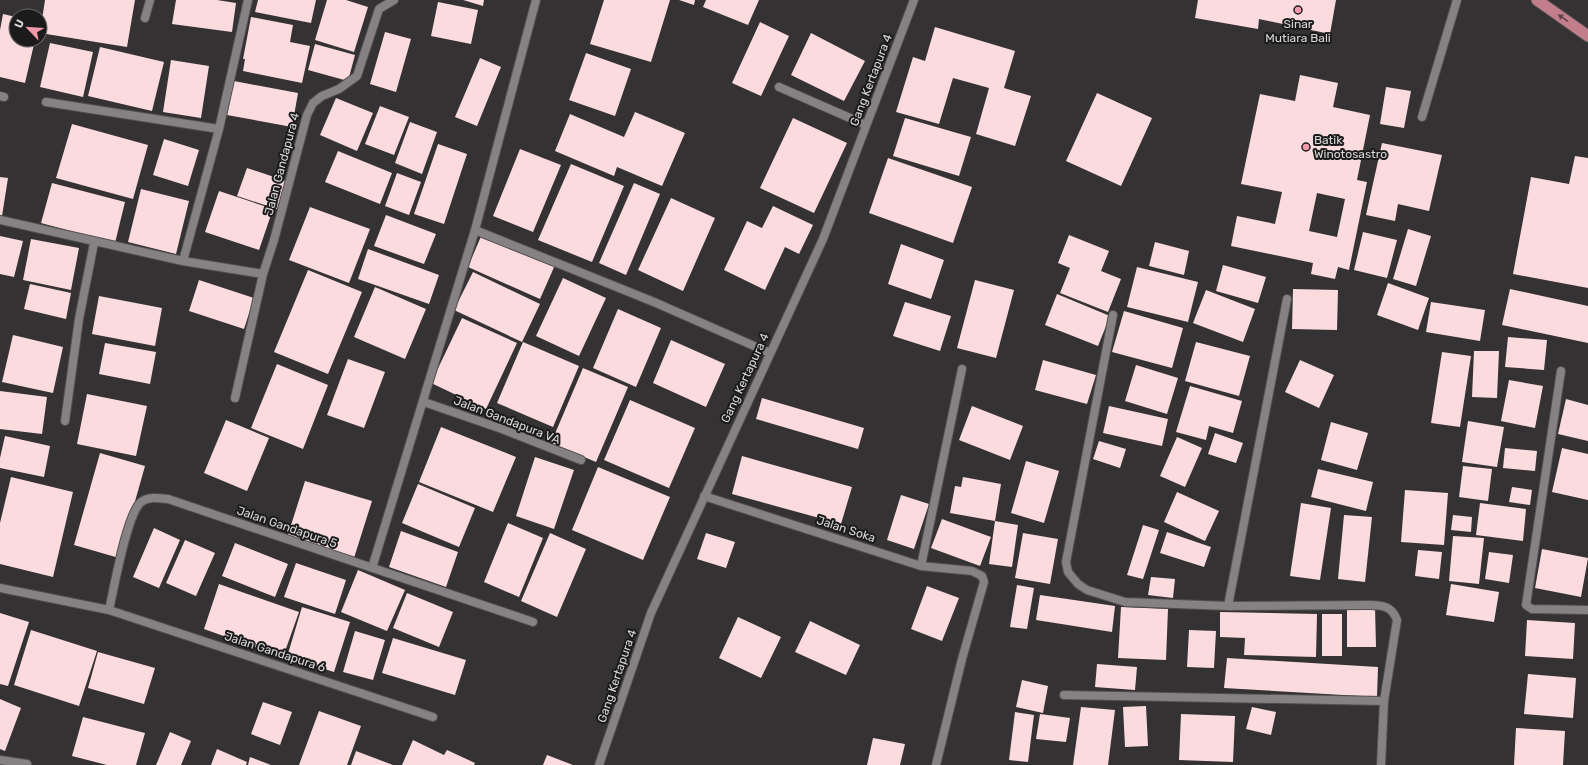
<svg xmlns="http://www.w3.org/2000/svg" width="1588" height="765" viewBox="0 0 1588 765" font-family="Rubik,sans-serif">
<rect width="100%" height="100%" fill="#353233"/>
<path fill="#fcdbdf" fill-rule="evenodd" d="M45,0H135L127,47L40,33Z
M176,0H217L236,3L232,32L172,24Z
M258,0H316L311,23L255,12Z
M327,0H346L368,7L354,52L315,40Z
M463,0H484L483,6Z
M604,0H670L651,62L590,44Z
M679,0H695L694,5Z
M706,0H759L748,25L703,7Z
M1198,0H1336L1330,34L1259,19L1258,29L1195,18Z
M438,2L478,10L471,44L431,36Z
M3,14L16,17V40H35L25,83L0,77V30Z
M251,17L293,25L290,42L310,46L302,83L243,71L245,59H243Z
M760,22L789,36L761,96L732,83Z
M935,27L1015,51L1004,88L1031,96L1015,146L976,134L989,88L953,78L939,124L896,112L913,57L925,61Z
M385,32L411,39L396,92L370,84Z
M811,33L865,61L844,101L791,75Z
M50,43L93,52L83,97L40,87Z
M315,44L355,55L348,81L308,70Z
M100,47L164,62L152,111L88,96Z
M586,53L631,69L615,116L569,100Z
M480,58L501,67L477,126L455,117Z
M171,60L209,66L201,118L163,112Z
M1300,75L1338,83L1333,107L1370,115L1357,180L1367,182L1349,270L1338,267L1335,279L1311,274L1313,263L1231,246L1237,216L1275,224L1282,192L1241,184L1260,94L1295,101ZM1317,193L1345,199L1337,237L1309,231Z
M234,81L298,93L292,127L227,115Z
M1386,87L1411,91L1404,128L1380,124Z
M1097,93L1152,118L1121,186L1066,161Z
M336,98L373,113L357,151L320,135Z
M380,106L409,117L394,155L365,144Z
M635,112L685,133L662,186L617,167L614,176L555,151L570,114L624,137Z
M793,118L847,143L814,213L760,188Z
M905,118L971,137L959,176L893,156Z
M410,122L437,132L422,174L395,163Z
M72,124L148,145L133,199L56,178Z
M164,139L199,150L188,186L153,175Z
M1382,143L1442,155L1429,211L1398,204L1395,221L1366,215Z
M438,144L467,154L444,224L414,214Z
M520,149L561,165L533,232L493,216Z
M338,151L392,173L380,204L325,182Z
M1575,156L1588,158V288L1513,274L1531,177L1569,184Z
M888,158L972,187L953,243L869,213Z
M571,164L624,186L592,262L538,240Z
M247,168L286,181L277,209L237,196Z
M397,173L421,182L409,215L385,206Z
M0,177L8,178L2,216H0Z
M52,183L125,202L115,243L41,223Z
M634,183L660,194L626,275L599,263Z
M141,189L189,201L176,254L128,242Z
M219,191L273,209L259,250L205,232Z
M671,198L715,218L683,291L638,270Z
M773,206L813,225L799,254L785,247L765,290L724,270L747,221L762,228Z
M310,207L370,229L349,283L289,260Z
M386,215L436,234L424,264L374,246Z
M1408,229L1431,236L1416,286L1393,279Z
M1363,232L1397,240L1387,278L1354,270Z
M482,234L555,265L540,299L468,267Z
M1069,235L1109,251L1101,271L1121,279L1108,312L1060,293L1070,268L1058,263Z
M0,236L23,241L14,277L0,274Z
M31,239L79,248L71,290L23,280Z
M1155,242L1189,251L1184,275L1149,266Z
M901,244L944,260L931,299L888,284Z
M368,249L439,275L429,304L358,279Z
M1223,265L1266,277L1258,303L1216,291Z
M1137,267L1198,282L1188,322L1127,307Z
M308,270L362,292L328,374L274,352Z
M473,272L540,304L522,342L454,310Z
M563,278L606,298L579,356L536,336Z
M199,280L254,298L244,329L189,311Z
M975,280L1014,290L996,358L957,348Z
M1388,283L1429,298L1418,330L1377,315Z
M30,284L71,293L66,319L24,309Z
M375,287L426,309L405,359L354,337Z
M1293,289L1338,290L1337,330L1292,329Z
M1510,289L1588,306V343L1502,325Z
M1206,290L1255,309L1243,342L1193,323Z
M1057,294L1110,316L1098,346L1045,325Z
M99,296L162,308L155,346L92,334Z
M905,302L951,316L940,351L893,336Z
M1431,302L1485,310L1480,341L1426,332Z
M618,309L661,328L636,387L593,368Z
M1124,311L1183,328L1172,368L1112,352Z
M462,318L517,343L486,409L431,383Z
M13,335L63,347L53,393L2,382Z
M1508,337L1547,340L1544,370L1505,367Z
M671,340L725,364L706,407L653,383Z
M523,342L579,366L553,427L497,403Z
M1196,342L1250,356L1239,396L1185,381Z
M105,343L156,352L150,384L99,374Z
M1474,351H1499L1497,398L1472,397Z
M1442,352L1471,356L1460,427L1431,423Z
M348,359L385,372L364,428L327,415Z
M1043,360L1096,375L1087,404L1035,390Z
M1300,360L1334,375L1319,408L1285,392Z
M277,364L328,385L303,449L251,428Z
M1136,365L1178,378L1167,414L1125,401Z
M583,368L628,387L596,462L551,443Z
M1509,380L1543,386L1535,428L1501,421Z
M1190,386L1242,401L1233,433L1209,426L1206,440L1176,432Z
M0,391L47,397L42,434L0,429Z
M87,394L147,406L136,456L77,444Z
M762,398L864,428L858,449L756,419Z
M1566,399L1588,405V441L1558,434Z
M630,400L695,428L669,488L604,460Z
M972,406L1023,426L1010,460L959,440Z
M1109,406L1168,419L1162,446L1103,433Z
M226,420L269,438L247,491L204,473Z
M1468,421L1504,427L1497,467L1462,462Z
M1331,422L1368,433L1357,470L1321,460Z
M441,427L516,457L493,512L419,482Z
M1215,433L1243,443L1236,463L1208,454Z
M5,436L50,446L44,477L0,468V458Z
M1177,437L1202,448L1185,487L1160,476Z
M1099,441L1126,449L1120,468L1093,459Z
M1505,448L1537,451L1535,471L1503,468Z
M1562,448L1588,454V500L1552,492Z
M100,453L145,466L119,558L74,545Z
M742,456L852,487L841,524L732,494Z
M535,457L574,470L554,529L516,516Z
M1026,461L1059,471L1044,523L1011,513Z
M1463,466L1492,469L1488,501L1459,497Z
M598,467L670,497L643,560L572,530Z
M1318,469L1373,482L1366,511L1311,497Z
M11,477L73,492L53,577L0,564V523Z
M963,477L1001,484L995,521L950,513L955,486L961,487Z
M305,481L372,501L354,558L287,538Z
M418,484L475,508L459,547L402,523Z
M1512,487L1532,490L1530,505L1509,502Z
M1405,490L1448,493L1444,545L1401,542Z
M1177,492L1219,511L1205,541L1164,522Z
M901,495L929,504L914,549L887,540Z
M1301,503L1331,508L1320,580L1290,576Z
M1480,503L1526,509L1523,541L1476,535Z
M1344,515L1372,517L1365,582L1338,579Z
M1453,515L1472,517L1471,532L1451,530Z
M942,519L991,537L980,566L931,548Z
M995,521L1018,525L1012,567L989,564Z
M508,523L543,538L519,597L484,582Z
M1143,525L1159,530L1143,579L1127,575Z
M154,528L180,540L159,588L133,577Z
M401,531L458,552L446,587L389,567Z
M1167,532L1211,547L1204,567L1160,553Z
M550,533L586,549L557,617L521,601Z
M706,533L735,542L726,568L697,559Z
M1023,533L1058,539L1050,584L1015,578Z
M1453,536L1484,538L1479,584L1449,581Z
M185,540L215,553L196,596L166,583Z
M235,543L288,564L275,597L222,576Z
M1542,549L1588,558L1581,597L1535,588Z
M1418,550L1442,552L1439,579L1415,576Z
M1489,552L1513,555L1509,583L1485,579Z
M296,563L346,580L335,614L284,597Z
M358,570L405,590L387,631L341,612Z
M1151,577L1175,579L1173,598L1148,595Z
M219,584L299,612L283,657L204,629Z
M1451,584L1499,592L1494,622L1446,615Z
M1017,585L1034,588L1027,629L1010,627Z
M927,586L959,598L942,641L911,629Z
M407,593L453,612L439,647L393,628Z
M1040,595L1115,606L1112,632L1036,620Z
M302,607L350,622L334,672L287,657Z
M1121,607L1168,609L1166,660L1118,658Z
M1375,607L1376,647H1347V608Z
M1220,612L1317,614L1316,657L1244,655L1245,638L1220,637Z
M0,613L29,622L8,686L0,684Z
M1322,614H1342V656H1322Z
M738,617L781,637L761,678L719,658Z
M1527,620L1575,623L1573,659L1525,656Z
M810,621L860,645L846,675L795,652Z
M31,630L97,651L79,706L14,685Z
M1189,630L1216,631L1214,668L1187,667Z
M355,631L385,640L373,680L343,672Z
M393,638L466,660L455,695L382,673Z
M98,652L155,668L144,704L88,688Z
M1227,658L1378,667L1377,697L1224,688Z
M1097,664L1137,667L1135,690L1095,687Z
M1528,674L1576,678L1573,718L1524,714Z
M1022,680L1048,686L1043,713L1016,707Z
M0,699L21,708L5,751L0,749Z
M263,702L292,712L280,745L251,734Z
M1146,706L1148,746L1125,747L1123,707Z
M1081,707L1115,710L1108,765H1073Z
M1252,707L1276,712L1271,735L1246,729Z
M319,711L361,726L347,765H299Z
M1015,712L1034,715L1028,762L1009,760Z
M1040,714L1070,718L1066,742L1036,739Z
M1181,714L1235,716L1233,762L1179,760Z
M83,717L145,733L136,765H107L72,756Z
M1516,728L1565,731L1563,765H1514Z
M170,732L191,741L181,765H156Z
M873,738L905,744L900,765H867Z
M413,740L444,755L447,750L475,763L474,765H402Z
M217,749L247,762L246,765H211Z
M356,751L393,765H351Z
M547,755L573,765H543Z
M250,757L271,765H248Z"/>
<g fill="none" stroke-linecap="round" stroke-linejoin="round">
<defs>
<path id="service" d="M0,96L4,97"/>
<path id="minor" d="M145,18L150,0
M779,87L866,125
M46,102L219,129
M1422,117L1457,0
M0,220L183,261L263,274
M475,230L654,302L770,353
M183,261L219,129L248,0
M1113,315L1066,562L1068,572L1078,584L1087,590L1125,602L1228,606L1369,605C1382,605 1392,606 1397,620L1384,701L1381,765
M1561,371L1526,605L1532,609L1588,610
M235,398L263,274L274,240L307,115L313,103L322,96L339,89L357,76L379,9L394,0
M424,402L502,429L581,460
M65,421L79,319L94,243
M704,496L921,566L972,571L982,576L984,582L962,659L936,765
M921,566L962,369
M372,568L475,230L536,0
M0,588L109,610L433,717
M1228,606L1287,299
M109,610C114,588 127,514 141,502C149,496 159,498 168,499L533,622
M1064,695L1384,701
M0,760L27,764
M599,765L651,613L823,239L914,0"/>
<path id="trunk" d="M1537,0L1588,36"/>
</defs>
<use href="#service" stroke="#524f50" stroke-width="10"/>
<use href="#minor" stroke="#524f50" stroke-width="10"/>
<use href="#trunk" stroke="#524f50" stroke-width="13"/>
<use href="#service" stroke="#868283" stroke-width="8"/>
<use href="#minor" stroke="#868283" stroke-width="8"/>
<use href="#trunk" stroke="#c27f8b" stroke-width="11"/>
</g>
<defs><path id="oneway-solid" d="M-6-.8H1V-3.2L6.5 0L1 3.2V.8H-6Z"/></defs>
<use fill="#5e4348" href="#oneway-solid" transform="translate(1563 18) rotate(-145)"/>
<g fill="#f39aaa" stroke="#1c1b1b" stroke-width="1.5">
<circle cx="1298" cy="10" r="4"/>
<circle cx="1306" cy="147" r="4"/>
</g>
<g text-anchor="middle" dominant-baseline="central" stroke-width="4" stroke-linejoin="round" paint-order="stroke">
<g font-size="12" fill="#d9d7d7" stroke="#1c1b1b">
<text x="1298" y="24">Sinar<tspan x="1298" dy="14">Mutiara Bali</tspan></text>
<text x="1314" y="140" text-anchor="start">Batik<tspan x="1314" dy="14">Winotosastro</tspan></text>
</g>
<g font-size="12" fill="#d9d7d7" stroke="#1c1b1b">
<text transform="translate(871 80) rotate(-69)">Gang Kertapura 4</text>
<text transform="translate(282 164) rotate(-75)">Jalan Gandapura 4</text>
<text transform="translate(745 378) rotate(-65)">Gang Kertapura 4</text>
<text transform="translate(507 420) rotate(21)">Jalan Gandapura VA</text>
<text transform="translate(287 527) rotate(19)">Jalan Gandapura 5</text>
<text transform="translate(846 529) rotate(18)">Jalan Soka</text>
<text transform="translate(275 652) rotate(18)">Jalan Gandapura 6</text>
<text transform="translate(617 676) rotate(-71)">Gang Kertapura 4</text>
</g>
</g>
<g transform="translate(28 28) rotate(295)"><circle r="19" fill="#1c1b1b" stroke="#686666"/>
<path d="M0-3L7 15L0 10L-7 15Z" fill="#f39aaa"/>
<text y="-6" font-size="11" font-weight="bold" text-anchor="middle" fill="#d9d7d7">U</text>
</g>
</svg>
